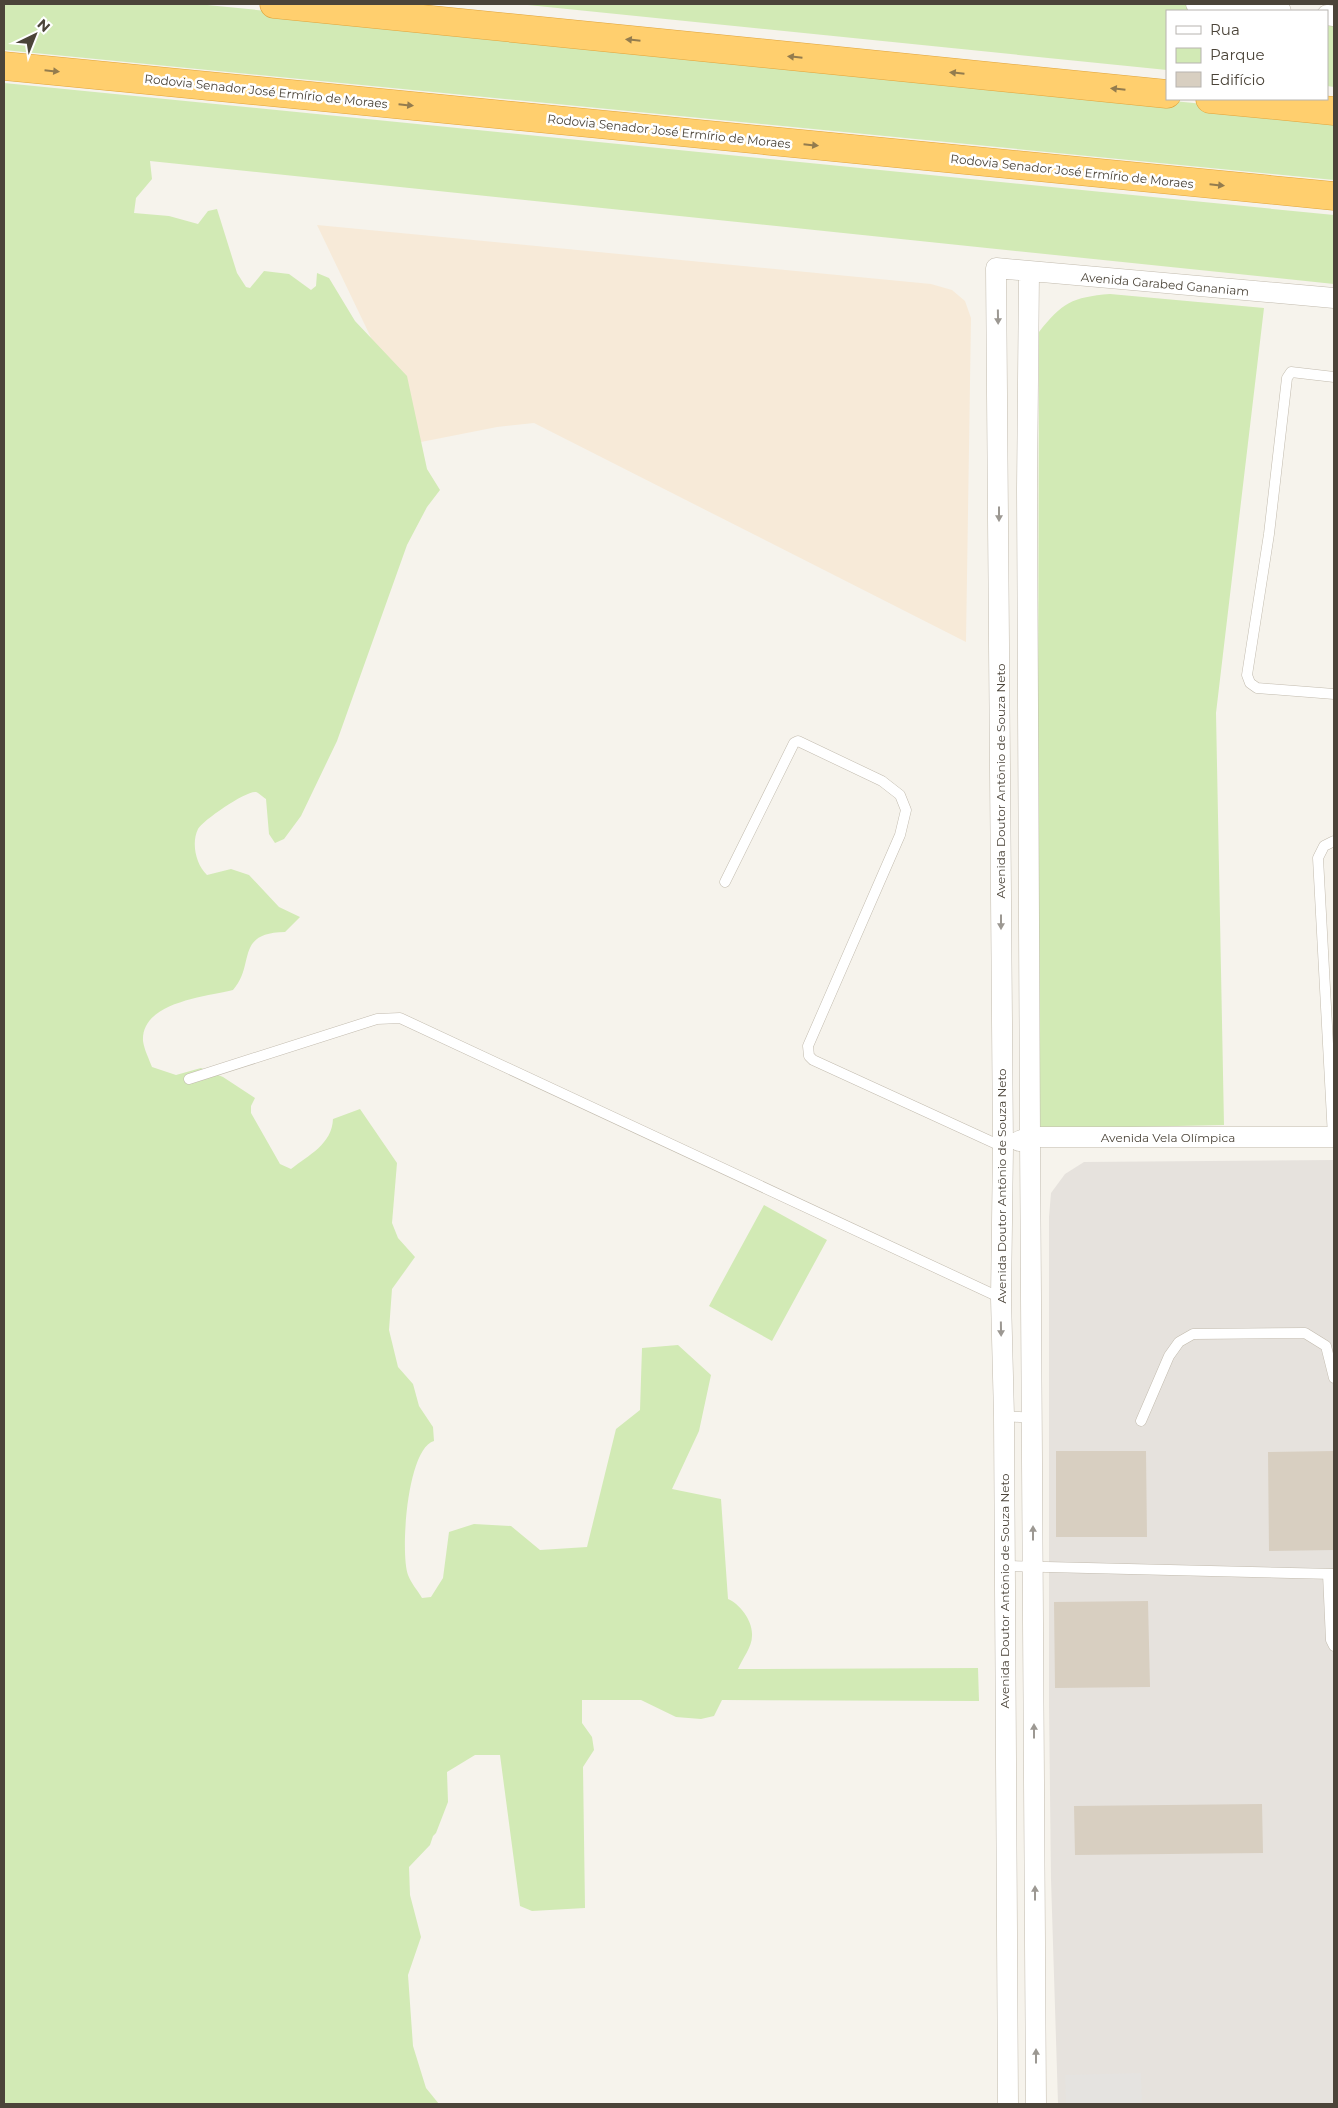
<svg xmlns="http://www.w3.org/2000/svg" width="1338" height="2108" viewBox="0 0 1338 2108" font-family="Montserrat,sans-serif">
<rect width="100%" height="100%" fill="#f6f3ec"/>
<path fill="#f7ead8" d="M317,225L931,284L952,290L965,301L971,318L966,642L534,423L497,427L421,442Z"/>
<path fill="#e6e2dd" d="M1334,1160V2104H1058L1051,1880L1049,1705V1217L1051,1193L1065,1174L1084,1162Z"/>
<path fill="#d2eab5" d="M4,4H197L1334,117V180L4,50Z
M518,4H1196L1274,11H1167V70Z
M1327,16L1334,17V87L1327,86Z
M4,83L1334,215V284L150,161L152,179L136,198L134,213L169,216L198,224L208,211L217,209L237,273L246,287L250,288L264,271L289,274L311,290L316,286L317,273L329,278L355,321L407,376L427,469L440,490L427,507L407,545L337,741L301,816L284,839L275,843L269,834L266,799C263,797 259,793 256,792C247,790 203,820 198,829C191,843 196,865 207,875L231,869L249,875L279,907L300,917L285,932C234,933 256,964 233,990C205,997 141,1002 143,1041C144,1049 149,1059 152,1067L176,1075L201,1068L223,1077L255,1098L251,1106V1113L280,1164L291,1169C309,1155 332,1144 333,1119L360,1109L397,1163L392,1223L398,1238L415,1257L392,1289L389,1330L398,1367L413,1384L419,1406L433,1427L434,1441C407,1448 400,1553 408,1575C411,1583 418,1591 422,1598L431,1597L443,1578L449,1532L474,1524L511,1526L540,1550L587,1547L616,1429L640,1410L642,1348L678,1345L711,1375L699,1431L672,1489L721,1499L728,1599C740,1604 753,1621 752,1636C752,1647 742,1659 738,1669L978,1668L979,1701L722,1700L714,1716L701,1719L676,1717L641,1700H582V1723L592,1737L594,1750L583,1767L585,1908L532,1911L520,1906L500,1755H475L447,1772L448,1802L436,1833L433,1836L430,1845L409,1867L410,1895L421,1937L408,1975L413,2046L426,2088L439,2104H4Z
M1110,294L1264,308L1216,713L1224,1125L1037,1129L1039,332C1062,303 1072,297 1110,294Z
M764,1205L827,1240L772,1341L709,1306Z"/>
<path fill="#e5e3e0" d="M1141,2073L1142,2104H1066L1065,2075Z"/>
<path fill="#d8cfc1" d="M1056,1451H1146L1147,1537H1056Z
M1334,1451V1550L1269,1551L1268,1452Z
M1148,1601L1150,1687L1055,1688L1054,1602Z
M1262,1804L1263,1853L1075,1855L1074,1806Z"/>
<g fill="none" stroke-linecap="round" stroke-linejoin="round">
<defs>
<path id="service" d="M1334,377L1291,372L1287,378L1269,534L1247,675L1250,683L1257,688L1334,694
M725,882L794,743L798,741L882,781L900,795L906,810L900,835L808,1046L809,1056L813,1060L1003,1147
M189,1079L377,1019L400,1018L1001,1298
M1333,1137L1318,858L1324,846L1334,841
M1004,1416L1033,1418
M1141,1421L1169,1356L1179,1342L1193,1334L1305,1333L1326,1346L1334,1378
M1005,1566L1334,1574
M1328,1574L1331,1640L1334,1646"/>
<path id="minor" d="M1196,4L1281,11
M1327,15L1334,16
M1029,272L1027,489L1030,1137L1036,2104
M1019,1141L1030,1137H1334
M1008,2104L1004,1416L1001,1298L1003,1147L996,268L1334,298"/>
<path id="motorway" d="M274,4L1167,94
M4,66L1334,196
M1210,99L1334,111"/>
</defs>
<use href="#service" stroke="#c2bbae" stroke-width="11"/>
<use href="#minor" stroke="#c2bbae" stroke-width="21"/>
<use href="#motorway" stroke="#e0a43c" stroke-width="29"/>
<use href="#service" stroke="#fff" stroke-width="10"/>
<use href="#minor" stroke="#fff" stroke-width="20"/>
<use href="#motorway" stroke="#ffcf6e" stroke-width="28"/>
</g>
<defs><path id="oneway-solid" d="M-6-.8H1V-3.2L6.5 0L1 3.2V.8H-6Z" transform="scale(1.25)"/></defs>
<g fill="#937c4e">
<use href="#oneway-solid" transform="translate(633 40) rotate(-174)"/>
<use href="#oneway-solid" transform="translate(795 57) rotate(-174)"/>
<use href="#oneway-solid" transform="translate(52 71) rotate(6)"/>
<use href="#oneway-solid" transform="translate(957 73) rotate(-174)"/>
<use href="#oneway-solid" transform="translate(1118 89) rotate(-174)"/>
<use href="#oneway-solid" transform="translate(406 105) rotate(6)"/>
<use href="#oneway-solid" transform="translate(811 145) rotate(6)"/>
<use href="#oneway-solid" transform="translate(1217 185) rotate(6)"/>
</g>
<g fill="#9c9892">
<use href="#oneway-solid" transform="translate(998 317) rotate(89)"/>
<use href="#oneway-solid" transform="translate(999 514) rotate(90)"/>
<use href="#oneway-solid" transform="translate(1001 922) rotate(90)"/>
<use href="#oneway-solid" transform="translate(1001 1329) rotate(89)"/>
<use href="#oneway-solid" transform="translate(1033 1533) rotate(-90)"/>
<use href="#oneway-solid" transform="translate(1034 1731) rotate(-90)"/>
<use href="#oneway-solid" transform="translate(1035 1893) rotate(-90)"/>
<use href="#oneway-solid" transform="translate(1036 2056) rotate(-90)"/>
</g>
<g text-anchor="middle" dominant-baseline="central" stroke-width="5" stroke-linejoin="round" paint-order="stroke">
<g font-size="12" fill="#4b4439" stroke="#fff">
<text transform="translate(266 91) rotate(6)">Rodovia Senador José Ermírio de Moraes</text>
<text transform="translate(669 131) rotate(6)">Rodovia Senador José Ermírio de Moraes</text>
<text transform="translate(1072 171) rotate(6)">Rodovia Senador José Ermírio de Moraes</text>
<text transform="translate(1165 284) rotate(5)">Avenida Garabed Gananiam</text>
<text transform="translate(1000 781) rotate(-90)">Avenida Doutor Antônio de Souza Neto</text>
<text x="1168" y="1137">Avenida Vela Olímpica</text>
<text transform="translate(1001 1186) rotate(-90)">Avenida Doutor Antônio de Souza Neto</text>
<text transform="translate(1004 1591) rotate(-90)">Avenida Doutor Antônio de Souza Neto</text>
</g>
</g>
<rect width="1338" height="2108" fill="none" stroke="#4b4439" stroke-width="10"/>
<rect x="1166" y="10" width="162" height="90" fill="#ffffff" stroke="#b7b4b0"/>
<rect x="1176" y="26" width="25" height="8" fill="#ffffff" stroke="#b7b4b0"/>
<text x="1210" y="35" font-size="15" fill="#4b4439">Rua</text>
<rect x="1176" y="48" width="25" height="15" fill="#d2eab5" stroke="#b7b4b0"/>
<text x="1210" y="60" font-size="15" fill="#4b4439">Parque</text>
<rect x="1176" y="72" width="25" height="15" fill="#d8cfc1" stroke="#b7b4b0"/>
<text x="1210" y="85" font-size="15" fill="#4b4439">Edifício</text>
<g transform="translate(35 35) rotate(43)" stroke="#ffffff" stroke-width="4" paint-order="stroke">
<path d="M0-4L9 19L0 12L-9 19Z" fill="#4b4439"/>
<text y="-8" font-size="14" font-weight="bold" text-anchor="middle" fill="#4b4439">N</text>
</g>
</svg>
